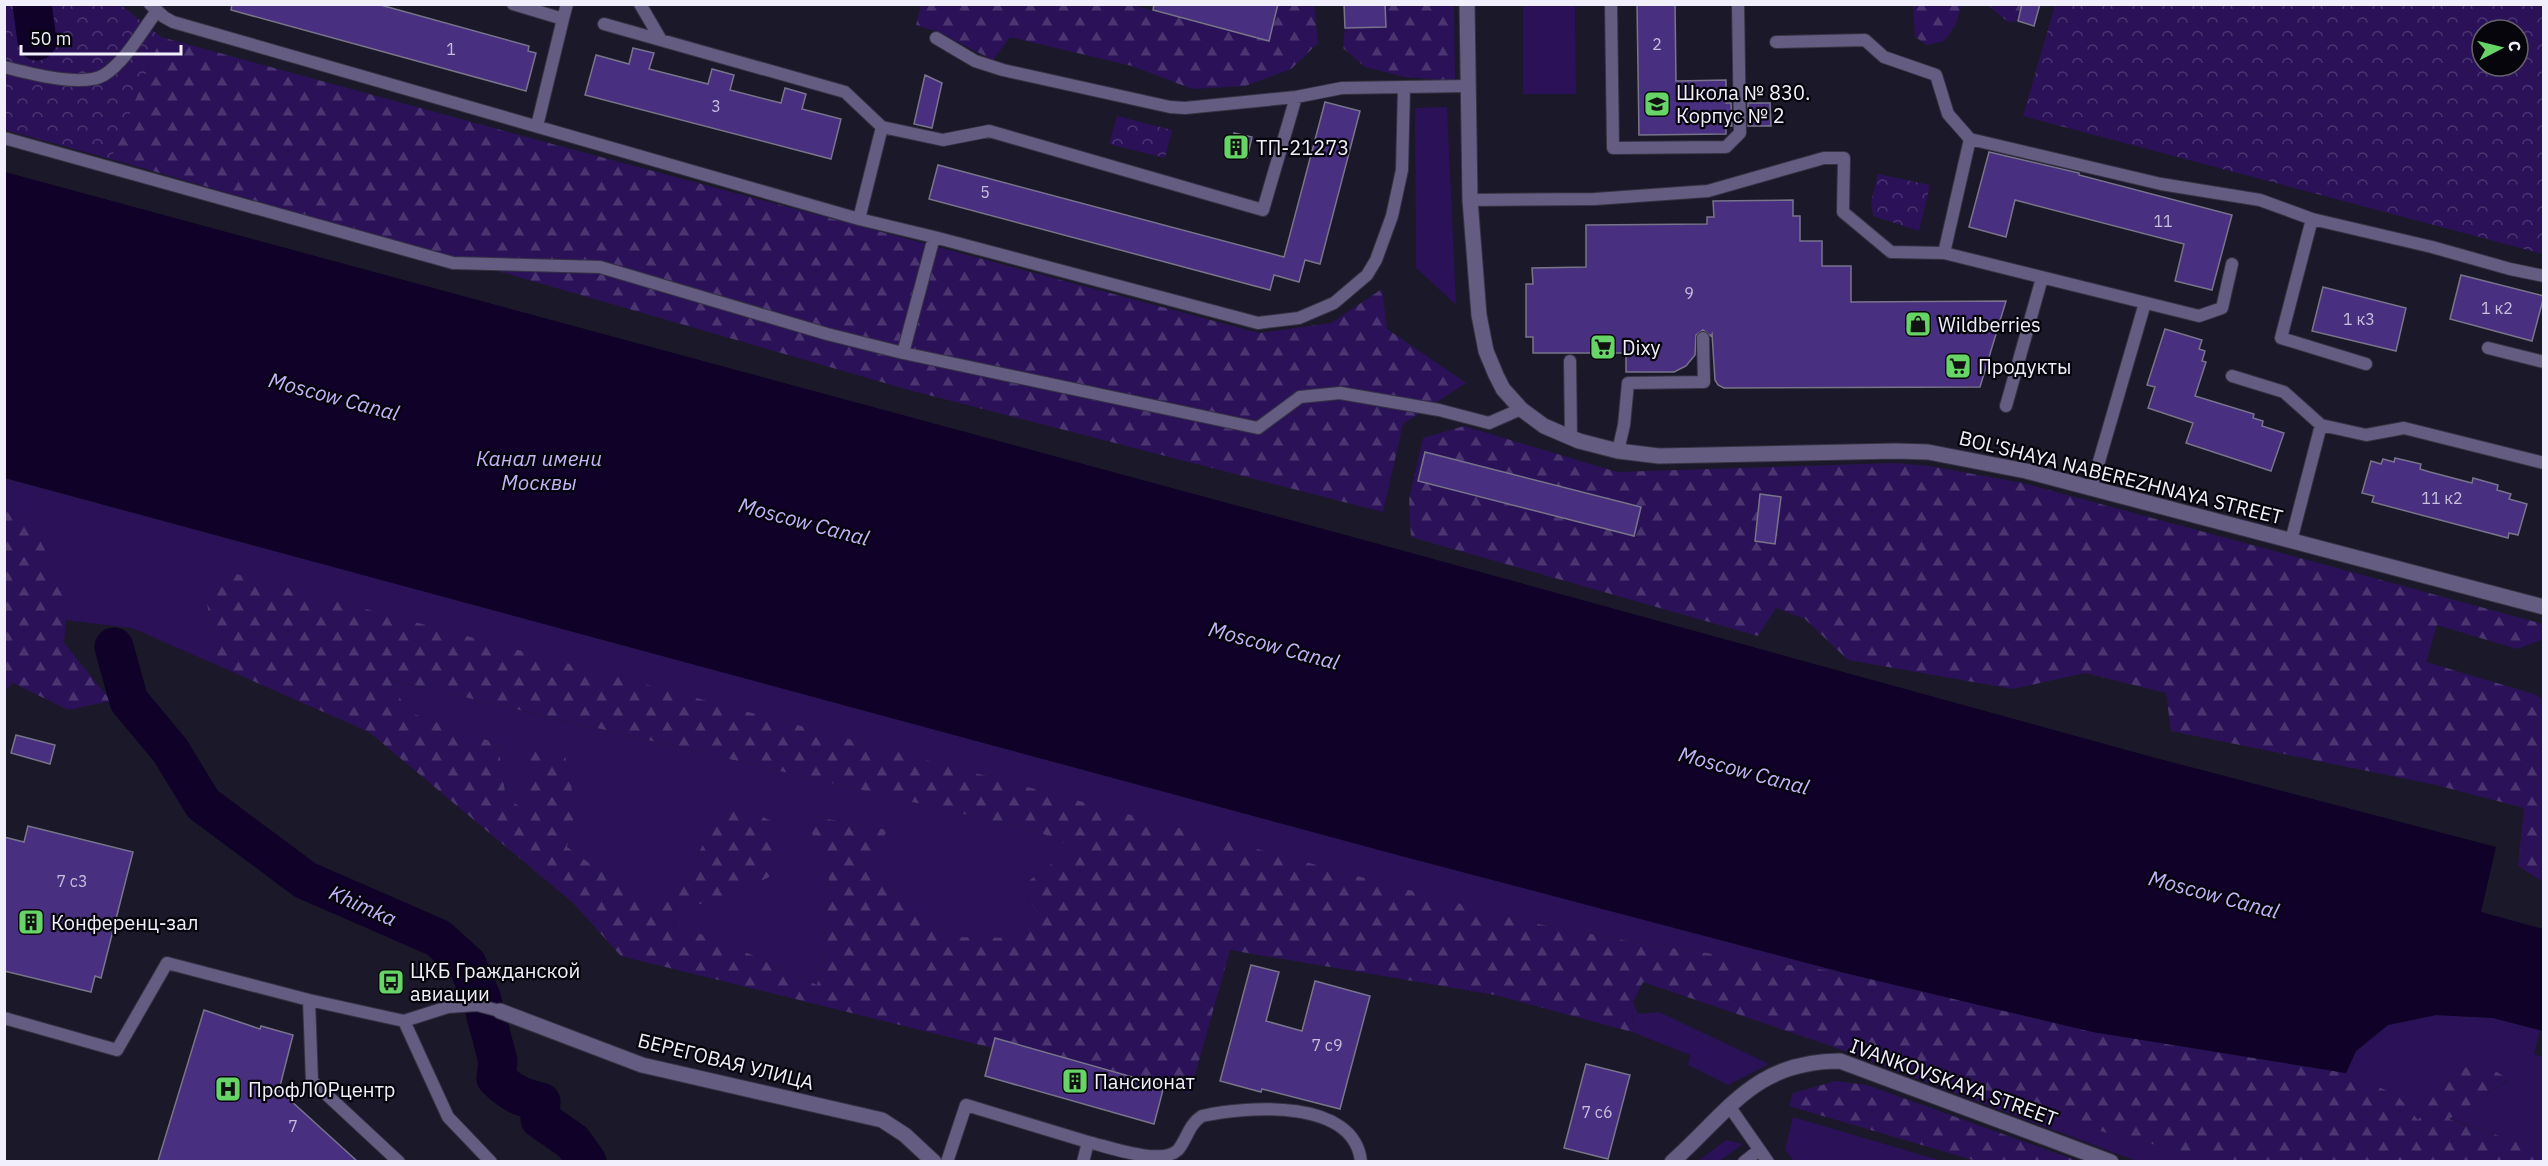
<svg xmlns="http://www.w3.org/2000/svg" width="2548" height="1166" viewBox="0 0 2548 1166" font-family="'IBM Plex Sans',sans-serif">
<defs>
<pattern id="forest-firs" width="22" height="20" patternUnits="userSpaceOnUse" patternTransform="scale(1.5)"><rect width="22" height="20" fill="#2b1258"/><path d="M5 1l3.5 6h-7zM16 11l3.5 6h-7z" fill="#4a3571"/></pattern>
<pattern id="park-crowns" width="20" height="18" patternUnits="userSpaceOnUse" patternTransform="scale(1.5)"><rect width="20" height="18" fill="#2b1258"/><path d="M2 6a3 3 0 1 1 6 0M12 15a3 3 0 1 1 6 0" fill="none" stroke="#4a3571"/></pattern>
</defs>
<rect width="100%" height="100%" fill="#1b1829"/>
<path fill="#2b1258" d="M1523,5H1575L1576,94H1523Z
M1447,107L1456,305L1416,268L1415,108Z
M4,478L1409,858L1845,973L1644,944L1528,922L207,604L219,666L132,628L5,613Z
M391,680L1036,831L1074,847L1022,886L1038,915L1021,939L950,937L888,887L868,859L887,830L806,815L829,877L822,964L817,985L762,959L653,915L721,899L699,852L685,884L643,903L567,847L576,810L527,811L506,798L498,744L406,711Z
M1633,1002L1638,1014L1659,1012L1769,1064L1728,1085L1688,1065L1690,1055L1632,1032Z
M2436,1015L2493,1018L2540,1030L2534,1054L2543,1057V1147L2509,1139L2448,1118L2509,1080L2475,1060L2441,1085L2418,1121L2396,1095L2346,1073L2356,1051L2388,1025Z
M1825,1044L2107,1133L2221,1161H2136Z
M1793,1117L1942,1161H1794L1785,1150Z
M1726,1140L1743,1144L1719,1161H1698Z"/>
<path fill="url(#forest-firs)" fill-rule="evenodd" d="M1314,4L1318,43L1291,69L1245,86L1192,89L1132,66L1010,37L993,60L938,32L916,25L921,5H1132L1269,41L1278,5Z
M1385,5H1454L1455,81L1405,77L1365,67L1343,48L1345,28L1385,27Z
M1913,5L1961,4V5L1956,24L1944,41L1927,45L1915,37Z
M1988,5H2022L2017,21L2008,22Z
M161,37L541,141L1259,333L1331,323L1382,289L1387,329L1466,383L1403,424L1383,512L909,390L111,159Z
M1464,426L1617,472L1895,463L1929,466L2023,483L2543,624V639L2517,649L2437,625L2426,662L2534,694L2543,699V882L2518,866L2524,808L2436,785L2171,731L2166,693L2085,673L2013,689L1848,660L1805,619L1776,608L1758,636L1411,537L1409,499L1423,438Z
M4,510L28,516L47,554L26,561L61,570L67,605L64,643L111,701L68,710L13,683L5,690Z
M229,572L1528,922L1644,944L1845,973L2093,1032L2346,1073L2397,1095L2418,1120L2441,1085L2475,1060L2509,1079L2449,1119L2509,1139L2543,1147V1161H2221L2107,1133L1825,1044L1643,982L1633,1002L1632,1032L1495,995L1230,950L1190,1093L996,1038L993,1048L621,956L573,903L369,732L219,666L207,604ZM392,680L1036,831L1074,847L1022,886L1038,915L1021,938L950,937L888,887L868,859L888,830L805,815L829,877L822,964L817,985L762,959L654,915L721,899L776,874L771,821L728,800L699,852L685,884L643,902L567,847L576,810L563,746L523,749L526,810L506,798L498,744L406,711Z
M1836,1081L1867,1085L2078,1161H1976L1789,1106L1793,1093Z"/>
<path fill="url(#park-crowns)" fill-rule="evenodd" d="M4,5H121L161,37L111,159L5,130Z
M2055,5H2543V254L2023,116ZM2482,30H2518V66H2482Z
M1117,116L1172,130L1165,158L1109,144Z
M1878,174L1930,185L1919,231L1873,216L1871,201Z"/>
<path fill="#0f0128" d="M5,172L1375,543L2152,757L2496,847L2481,912L2543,929V1031L2493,1018L2436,1015L2388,1025L2356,1051L2346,1073L2093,1032L1845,973L1409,858L5,478Z"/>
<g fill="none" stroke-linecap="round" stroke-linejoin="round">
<path stroke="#0f0128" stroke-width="39" d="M32,4L37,41
M114,647L129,701L170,750L203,804L305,880L438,938L467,964L481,997L498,1061L496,1078C510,1092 521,1098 541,1102L540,1119L573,1142L587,1162"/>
</g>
<path fill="#482f7f" stroke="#78748a" stroke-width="1.5" d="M232,4H377L529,46L528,51L536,53L526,91L231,10Z
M1154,4H1278L1269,41L1153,10Z
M1344,4H1385L1386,27L1345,28Z
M1637,4H1675L1676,81L1726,80V103H1731L1732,126H1726V134L1639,135Z
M2022,4H2040L2034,26L2018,21Z
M633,48L654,53L649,69L708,84L712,69L734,75L730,90L781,103L785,88L806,94L802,109L841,119L831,159L585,95L596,55L629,64Z
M925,75L942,83L932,128L914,124Z
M1325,102L1360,111L1320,264L1305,260L1299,282L1274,275L1270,290L929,199L938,165L1284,257Z
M1748,103H1770L1771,126H1748Z
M1234,133L1252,137L1247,158L1229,153Z
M1989,152L2079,173V175L2232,215L2212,290L2175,281L2184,244L2015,200L2006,237L1969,227Z
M1793,200V216H1800V241H1822V266H1851V302L2006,301L1980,387L1724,388L1718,385L1715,380L1712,334L1711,336L1703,330L1696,335L1695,355L1686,366L1674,372H1626V353H1533V337H1526V284H1533L1532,268L1586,267V225L1707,224V217H1714L1713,201Z
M2461,275L2544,296L2532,341L2450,319Z
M2323,287L2406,308L2396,351L2312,331Z
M2165,329L2202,340L2199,349L2205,351L2202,361L2206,362L2195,396L2254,414L2253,418L2263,421L2262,426L2284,433L2271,471L2186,443L2193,423L2148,408L2155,387L2147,385Z
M1425,452L1641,507L1634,536L1418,481Z
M2395,458L2421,464L2420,469L2430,472L2472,483L2473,478L2498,485L2497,490L2511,494L2509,499L2527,504L2518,535L2509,533L2508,538L2372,502L2374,496L2362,493L2371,461L2381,464L2383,459L2394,462Z
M1760,494L1781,497L1775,544L1755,541Z
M16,735L55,745L50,764L11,753Z
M28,826L133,852L101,978L95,976L91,992L4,971V837L24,842Z
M1251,965L1279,972L1266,1021L1302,1031L1315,981L1370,996L1340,1109L1262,1089L1261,1092L1220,1081Z
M204,1010L260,1029L261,1026L293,1035L279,1090L357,1161H158Z
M995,1038L1164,1086L1154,1124L985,1076Z
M1586,1064L1630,1075L1608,1159L1564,1148Z"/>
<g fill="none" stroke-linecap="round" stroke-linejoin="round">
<defs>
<path id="lane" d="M150,4L164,17L173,22L859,219L934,237L1258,323L1299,318L1334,303L1367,275L1376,260L1392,216L1402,170L1404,87L1467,86
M513,4L563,19L537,126
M640,4L661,40
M1611,4L1613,148L1726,147L1740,133L1738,4
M563,19L567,4
M604,24L845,92L882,127L943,140L989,131L1263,210L1296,97
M936,38L975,61L1003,70L1170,107L1185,108L1296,97L1342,88L1404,87
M1776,42L1865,40L1884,57L1936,75L1948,114L1970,139L2161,184L2260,200L2312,219L2432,247L2510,269L2544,276
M4,67C28,73 82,88 104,75C126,61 141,32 157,11
M4,138L453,263L600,267L827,334L903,353L1258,428L1300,397L1340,393L1439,410L1489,423L1521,409
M1970,139L1944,253L2199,316L2222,308L2232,264
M1470,200L1595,199L1708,191L1824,158H1844L1843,212L1891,252L1944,253
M859,219L882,127
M2312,219L2281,338L2366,364
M2488,348L2544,362
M903,353L934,237
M1570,361L1571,437
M2232,376L2284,392L2321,425L2291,541
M2006,406L2042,278
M2321,425L2366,435L2404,428L2544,463
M1618,451L1624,425L1628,383L1704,382L1703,338
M2091,489L2145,303
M309,1000L312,1081L399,1162
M4,1018L117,1050L167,963L309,1000L404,1021L448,1117L491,1162
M404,1021L448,1007L477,1005L500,1011
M1729,1106L1768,1162
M1088,1142C1109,1147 1161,1166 1178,1150C1187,1139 1189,1124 1202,1116C1247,1106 1355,1098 1361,1162
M947,1162L966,1105L1088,1142L1083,1162
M1744,1162L1759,1150"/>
<path id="street" d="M1467,4L1470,200L1479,315L1486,351L1496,375L1503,389L1521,409L1544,426L1579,441L1618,451L1659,456L1896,451L1928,452L2026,471L2544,607
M500,1011L642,1065L882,1120L905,1135L934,1162
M1672,1162C1729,1111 1755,1061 1840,1061L2111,1162"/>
</defs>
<use href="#lane" stroke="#353242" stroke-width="14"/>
<use href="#street" stroke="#353242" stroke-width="17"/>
<use href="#lane" stroke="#645c81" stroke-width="12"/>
<use href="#street" stroke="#645c81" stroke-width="15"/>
</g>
<defs>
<symbol id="school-square" viewBox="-11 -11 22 22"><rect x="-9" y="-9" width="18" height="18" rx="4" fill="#66d466" stroke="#06050b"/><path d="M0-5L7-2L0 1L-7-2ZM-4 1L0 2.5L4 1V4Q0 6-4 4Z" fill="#111"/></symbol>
<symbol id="building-square" viewBox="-11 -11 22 22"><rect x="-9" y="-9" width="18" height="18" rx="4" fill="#66d466" stroke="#06050b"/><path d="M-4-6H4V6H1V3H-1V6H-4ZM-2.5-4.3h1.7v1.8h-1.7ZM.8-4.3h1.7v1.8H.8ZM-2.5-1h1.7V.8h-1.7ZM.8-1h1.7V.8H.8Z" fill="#111"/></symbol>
<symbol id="shop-square" viewBox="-11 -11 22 22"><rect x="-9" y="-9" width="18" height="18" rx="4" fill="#66d466" stroke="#06050b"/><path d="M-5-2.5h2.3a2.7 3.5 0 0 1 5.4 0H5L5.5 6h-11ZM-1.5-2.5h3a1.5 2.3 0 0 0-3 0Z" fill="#111"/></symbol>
<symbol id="supermarket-square" viewBox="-11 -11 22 22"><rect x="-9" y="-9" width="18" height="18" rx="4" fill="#66d466" stroke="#06050b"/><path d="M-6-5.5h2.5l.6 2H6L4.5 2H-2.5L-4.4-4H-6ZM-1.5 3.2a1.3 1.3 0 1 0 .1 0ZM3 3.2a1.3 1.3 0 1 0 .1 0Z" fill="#111"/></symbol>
<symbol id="bus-square" viewBox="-11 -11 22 22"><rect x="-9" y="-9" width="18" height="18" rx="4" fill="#66d466" stroke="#06050b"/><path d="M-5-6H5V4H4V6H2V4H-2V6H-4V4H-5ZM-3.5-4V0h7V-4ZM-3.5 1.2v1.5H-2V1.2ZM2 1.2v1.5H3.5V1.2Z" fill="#111"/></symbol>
<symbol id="hospital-square" viewBox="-11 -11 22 22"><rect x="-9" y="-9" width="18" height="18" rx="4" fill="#66d466" stroke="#06050b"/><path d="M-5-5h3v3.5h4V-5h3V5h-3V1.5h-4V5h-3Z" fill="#111"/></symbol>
</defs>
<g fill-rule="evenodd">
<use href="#school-square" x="1642" y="89" width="30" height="30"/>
<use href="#building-square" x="1221" y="132" width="30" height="30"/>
<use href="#shop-square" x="1903" y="309" width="30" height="30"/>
<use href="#supermarket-square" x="1588" y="332" width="30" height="30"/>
<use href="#supermarket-square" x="1943" y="351" width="30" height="30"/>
<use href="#building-square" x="16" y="907" width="30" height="30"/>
<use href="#bus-square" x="376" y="967" width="30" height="30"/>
<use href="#building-square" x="1060" y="1066" width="30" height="30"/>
<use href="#hospital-square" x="213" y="1074" width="30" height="30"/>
</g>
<g text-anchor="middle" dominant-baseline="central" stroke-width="4.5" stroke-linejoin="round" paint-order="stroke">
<g font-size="16" fill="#c7bfdd">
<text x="1657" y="44">2</text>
<text x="451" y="49">1</text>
<text x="716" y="106">3</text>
<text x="985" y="192">5</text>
<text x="2163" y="221">11</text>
<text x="1689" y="293">9</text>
<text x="2497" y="308">1 к2</text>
<text x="2359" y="319">1 к3</text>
<text x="2442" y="498">11 к2</text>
<text x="72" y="881">7 с3</text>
<text x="1327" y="1045">7 с9</text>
<text x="1597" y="1112">7 с6</text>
<text x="293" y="1126">7</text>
</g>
<g font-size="20" fill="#f1effc" stroke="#06050b" text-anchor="start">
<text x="1676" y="92">Школа № 830.<tspan x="1676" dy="23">Корпус № 2</tspan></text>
<text x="1256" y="147">ТП-21273</text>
<text x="1938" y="324">Wildberries</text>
<text x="1622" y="347">Dixy</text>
<text x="1978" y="366">Продукты</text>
<text x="51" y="922">Конференц-зал</text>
<text x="410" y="970">ЦКБ Гражданской<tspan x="410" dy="23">авиации</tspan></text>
<text x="1094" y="1081">Пансионат</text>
<text x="248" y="1089">ПрофЛОРцентр</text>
</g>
<g font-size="20" fill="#f1effc" stroke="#06050b">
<text transform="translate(2121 477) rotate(14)">BOL'SHAYA NABEREZHNAYA STREET</text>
<text transform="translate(726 1061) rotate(14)">БЕРЕГОВАЯ УЛИЦА</text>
<text transform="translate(1954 1082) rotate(20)">IVANKOVSKAYA STREET</text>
</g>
<g font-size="21" font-style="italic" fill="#c3b5f9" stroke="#06050b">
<text transform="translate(334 396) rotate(15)">Moscow Canal</text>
<text x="539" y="458">Канал имени<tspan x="539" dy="24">Москвы</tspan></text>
<text transform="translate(804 521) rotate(15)">Moscow Canal</text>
<text transform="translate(1274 645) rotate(15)">Moscow Canal</text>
<text transform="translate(1744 770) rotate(15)">Moscow Canal</text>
<text transform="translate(2214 894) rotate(15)">Moscow Canal</text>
<text transform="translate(363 905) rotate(24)">Khimka</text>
</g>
</g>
<rect width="2548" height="1166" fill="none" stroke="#f1effc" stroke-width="12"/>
<g transform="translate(2500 48) rotate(83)"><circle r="28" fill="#06050b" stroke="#64636b" stroke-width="1.5"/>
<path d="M0-4.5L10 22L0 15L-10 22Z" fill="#66d466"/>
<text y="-9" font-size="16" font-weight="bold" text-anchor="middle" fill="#f1effc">С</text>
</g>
<path d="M21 45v9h160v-9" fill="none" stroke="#f1effc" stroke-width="3"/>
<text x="30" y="45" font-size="18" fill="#f1effc" stroke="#06050b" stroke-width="4.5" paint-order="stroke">50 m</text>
</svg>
